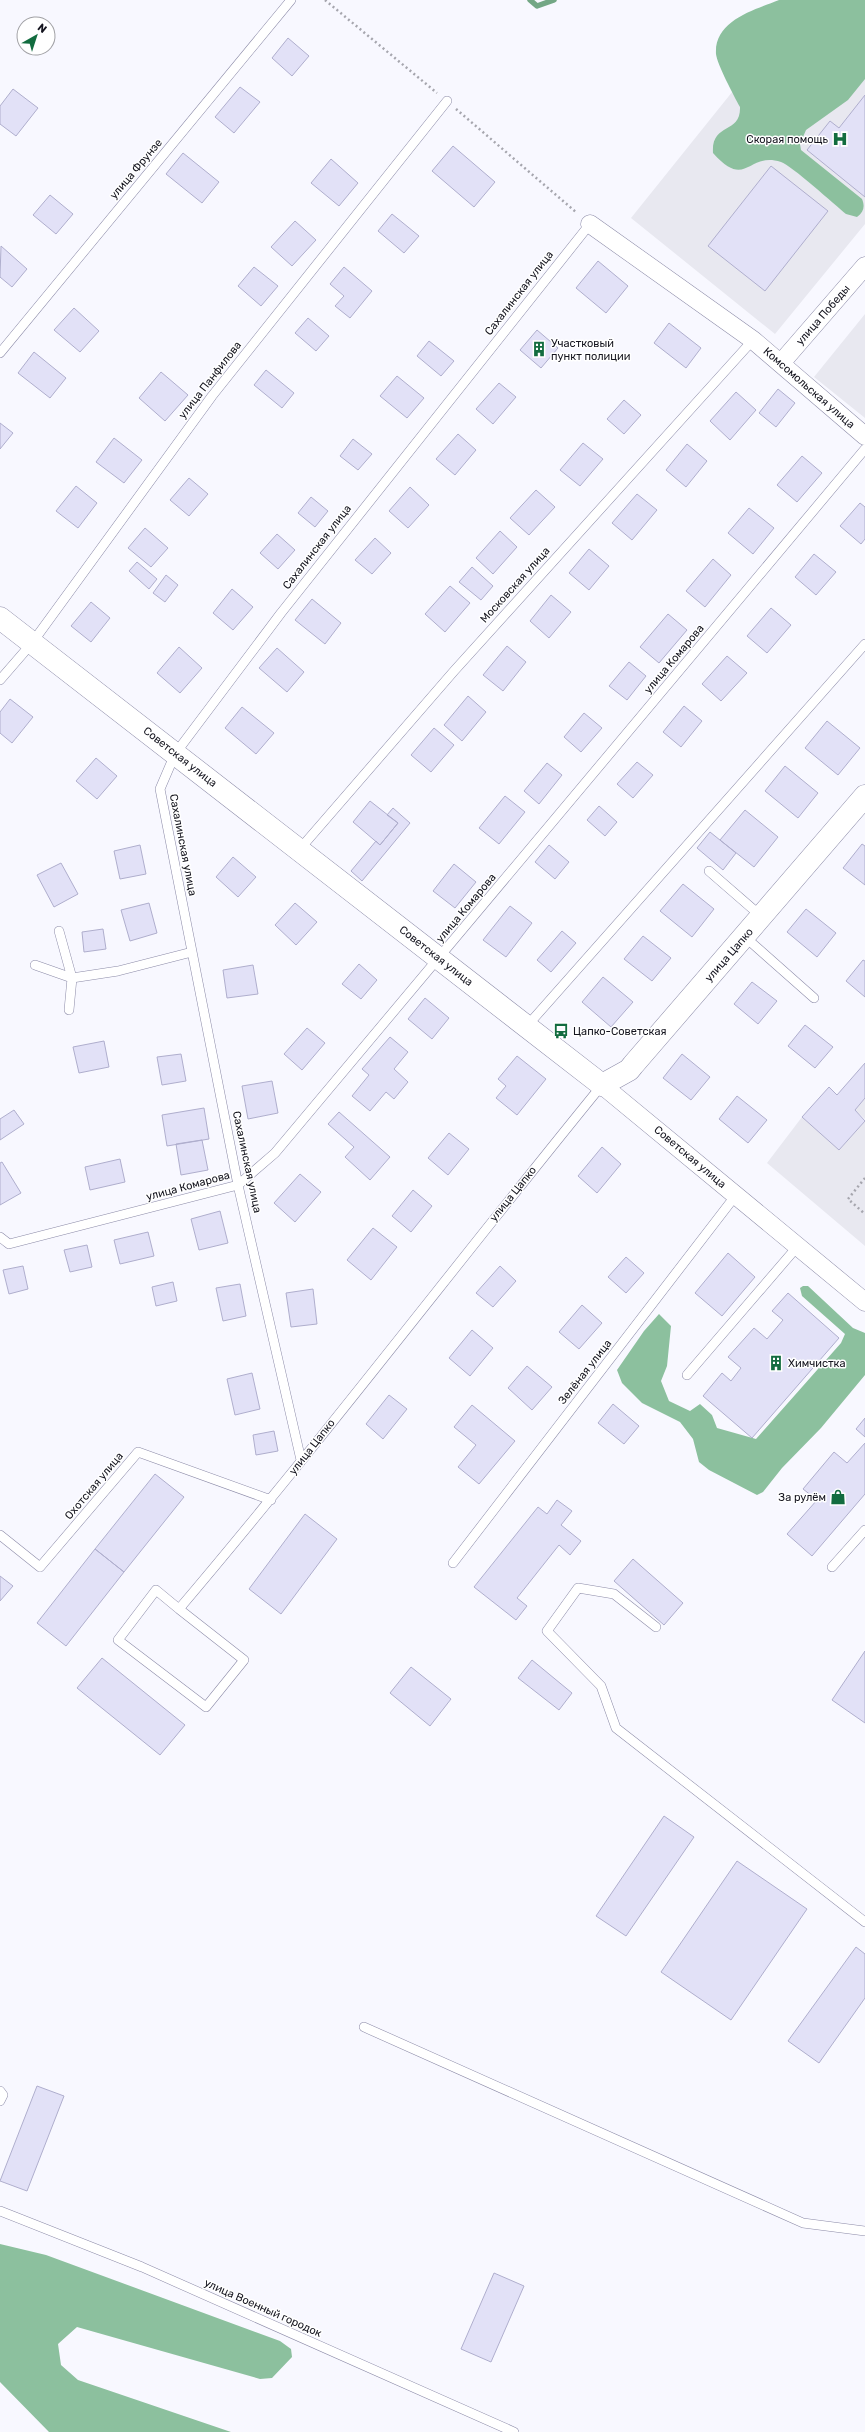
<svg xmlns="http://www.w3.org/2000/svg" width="865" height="2432" viewBox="0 0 865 2432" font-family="Rubik,sans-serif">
<rect width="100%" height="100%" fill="#f8f8ff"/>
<path fill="#e8e8f0" d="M806,0H865V224L775,334L631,218Z
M865,314V418L814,377Z
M865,1098V1119L855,1110Z
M802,1117L839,1150L865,1121V1246L767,1163Z"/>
<path fill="#8cc09e" d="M779,0H865V79L848,100L806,130L800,144L801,150L862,199C865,206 864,212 857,217L846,214C835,205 791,165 781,162C747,151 747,191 713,153C711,122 741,135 740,107C734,96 717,64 716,54C714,20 755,10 779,0Z
M803,1286H808L853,1328L865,1333V1375L821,1428L782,1468L763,1492L757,1495L709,1470L699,1462L693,1439L680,1422L642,1403L622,1383L617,1370L644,1331L659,1314L671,1326L667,1366L661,1381L669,1401L690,1411L700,1404L712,1415L717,1428L756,1439L841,1343L845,1334L802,1296L800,1288Z
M0,2244L46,2255L280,2341L291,2349L292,2357L272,2378L260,2379L77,2327L58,2344L61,2365L78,2380L231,2432H49L0,2382Z"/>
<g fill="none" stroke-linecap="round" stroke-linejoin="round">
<path stroke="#73a785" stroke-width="5.5" d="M530,0L537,6L554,0"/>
</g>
<path fill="#e2e1f7" stroke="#afaecd" d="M288,38L309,56L292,76L272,58Z
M240,87L260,102L234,133L215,117Z
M13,89L38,108L16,136L0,124V106Z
M865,95V197L807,150L830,121L839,128Z
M453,146L495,182L474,207L432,171Z
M183,153L219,182L202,203L166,174Z
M331,159L358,183L339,206L311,183Z
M771,166L828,211L765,291L708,246Z
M50,195L73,214L56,234L33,215Z
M392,214L419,236L404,253L378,231Z
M295,221L316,240L292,266L271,247Z
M1,246L27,269L12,287L0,277Z
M598,261L628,286L606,313L576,288Z
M254,267L278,286L261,306L238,286Z
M344,267L372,291L350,318L335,306L344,296L330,284Z
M74,308L99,331L80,352L54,330Z
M308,318L329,336L316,351L295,333Z
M669,323L701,348L686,368L654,343Z
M537,330L558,348L541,368L520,350Z
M429,341L454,361L441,376L417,356Z
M34,352L66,378L50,398L18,373Z
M266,370L294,393L282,408L254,385Z
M161,372L188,395L165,421L139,398Z
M397,376L424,398L407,418L380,396Z
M499,383L516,397L493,424L476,409Z
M778,389L795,403L776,427L759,413Z
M736,392L756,410L730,440L710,421Z
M624,400L641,415L624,434L607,419Z
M0,423L13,433L0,449Z
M458,434L476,450L455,475L436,459Z
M114,438L142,460L124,483L96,462Z
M353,439L372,454L358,470L340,456Z
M583,443L603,459L580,486L560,470Z
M687,444L707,461L686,487L666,470Z
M802,456L822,473L797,502L777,485Z
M189,478L208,494L189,516L170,500Z
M76,486L97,503L78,528L56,511Z
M410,487L429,505L408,528L389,511Z
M536,490L555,507L529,535L510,518Z
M637,494L657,510L632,540L612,523Z
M311,497L328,511L315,527L298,513Z
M860,503L865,507V539L861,544L840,526Z
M749,508L774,528L753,554L728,533Z
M145,528L168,548L151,567L128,548Z
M500,531L517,547L493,574L476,558Z
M277,534L295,550L278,569L260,553Z
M375,538L391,553L372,574L355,560Z
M589,549L609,566L589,590L569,573Z
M814,554L836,572L816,595L795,577Z
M713,559L731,575L705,607L686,591Z
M137,562L157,579L149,589L129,571Z
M472,567L493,586L481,600L459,582Z
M166,575L178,585L165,602L153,593Z
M450,586L470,603L445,632L425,614Z
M232,589L253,607L233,630L213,613Z
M551,595L571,612L549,638L530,621Z
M312,599L341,623L325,644L295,620Z
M91,602L110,618L91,642L71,626Z
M771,608L791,625L767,653L747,636Z
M668,614L687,630L659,663L640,647Z
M507,646L526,662L503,691L483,675Z
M179,647L202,668L180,693L157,673Z
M277,648L304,672L287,692L259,668Z
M727,656L747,673L721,701L702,684Z
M629,662L646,676L627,700L609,686Z
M468,696L486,712L462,741L444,725Z
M10,699L33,717L12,743L0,733V712Z
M684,706L702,721L681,747L663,732Z
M242,707L274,733L256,754L225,728Z
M584,713L602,728L581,752L564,737Z
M827,721L860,748L838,775L805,748Z
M434,728L454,745L431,772L411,755Z
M96,758L117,776L97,799L76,781Z
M637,762L653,775L633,798L617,784Z
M547,763L562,775L539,804L524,791Z
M785,766L818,793L798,818L765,791Z
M505,796L525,812L499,844L479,828Z
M370,801L398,823L380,845L353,822Z
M599,806L617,822L605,836L587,820Z
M393,808L410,823L362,881L351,871L376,841L380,845L398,823L387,815Z
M745,810L778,837L754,867L720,840Z
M710,832L736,853L723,870L697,848Z
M862,844L865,846V885L843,868Z
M140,845L146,874L120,879L114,851Z
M549,845L569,862L555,879L535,862Z
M233,857L256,877L238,897L216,877Z
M61,863L78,894L54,907L37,875Z
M454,864L476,882L455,908L433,891Z
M683,884L714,909L692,937L660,911Z
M149,903L157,933L130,941L121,910Z
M295,903L317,922L296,945L275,925Z
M510,906L532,923L506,957L483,940Z
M806,909L836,933L817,957L787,932Z
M103,929L106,949L84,952L82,932Z
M562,931L576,943L551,972L537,960Z
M643,936L671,958L652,981L624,959Z
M863,960L865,961V997L846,981Z
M359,964L377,980L361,999L342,984Z
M253,965L258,994L227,998L223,970Z
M603,977L633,1002L611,1027L582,1002Z
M752,982L777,1001L758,1024L734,1004Z
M425,998L449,1018L432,1039L408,1019Z
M805,1025L833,1047L815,1068L788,1046Z
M307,1028L325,1043L302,1070L284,1054Z
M390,1037L408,1052L394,1069L408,1082L394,1099L386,1092L370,1111L352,1096L369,1075L362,1069Z
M104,1041L109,1067L79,1073L73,1047Z
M181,1054L186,1081L162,1085L157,1057Z
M682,1054L710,1077L691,1100L663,1078Z
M517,1056L546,1079L517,1115L496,1098L506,1086L498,1079Z
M865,1063V1098L855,1110L865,1121L839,1150L802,1117L829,1087L837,1095Z
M272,1081L278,1113L248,1119L242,1086Z
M737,1096L767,1120L748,1143L719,1119Z
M204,1108L209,1139L167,1146L162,1115Z
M14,1110L24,1124L0,1140V1119Z
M339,1112L390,1157L370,1180L345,1157L354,1147L328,1124Z
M449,1133L469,1149L448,1175L428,1158Z
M202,1140L208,1170L181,1175L176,1144Z
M602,1147L621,1164L597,1193L578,1176Z
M120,1159L125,1182L90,1190L85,1167Z
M2,1162L21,1193L0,1205V1163Z
M300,1174L321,1192L295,1222L274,1203Z
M413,1190L432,1206L411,1232L392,1216Z
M220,1211L228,1243L199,1250L191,1219Z
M373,1228L397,1247L371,1280L347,1260Z
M148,1232L154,1256L120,1264L114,1240Z
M87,1245L92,1267L70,1272L64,1250Z
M728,1253L755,1277L722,1316L695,1293Z
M626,1257L644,1273L626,1293L608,1277Z
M23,1266L28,1289L9,1294L3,1270Z
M500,1266L516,1281L493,1307L476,1293Z
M173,1282L177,1301L156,1306L152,1287Z
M240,1284L246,1316L223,1321L216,1288Z
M313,1289L317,1324L291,1327L286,1293Z
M788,1293L839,1338L752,1438L703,1396L722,1373L731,1381L741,1368L728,1357L754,1328L767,1339L783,1320L772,1311Z
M582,1305L602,1323L579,1349L559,1332Z
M472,1330L493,1348L470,1376L449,1358Z
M527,1366L552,1387L532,1410L508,1388Z
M252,1373L260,1409L235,1415L227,1379Z
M389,1395L407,1409L383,1439L366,1424Z
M613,1404L639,1426L624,1444L598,1423Z
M472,1405L515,1441L479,1484L458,1467L476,1445L454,1427Z
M865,1418V1437L856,1429Z
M274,1431L278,1451L256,1455L253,1435Z
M865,1443V1494L812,1556L787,1534L817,1500L803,1489L834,1452L847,1463Z
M155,1474L184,1497L124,1572L95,1549Z
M557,1500L572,1511L561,1525L581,1541L570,1555L559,1545L517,1598L527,1606L516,1620L474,1587L538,1507L547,1514Z
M305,1514L337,1539L281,1614L249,1589Z
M95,1549L124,1572L66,1646L37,1623Z
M633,1559L683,1603L664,1625L614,1581Z
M0,1576L13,1586L0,1601Z
M865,1651V1723L832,1700Z
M102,1658L185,1725L160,1755L77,1688Z
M532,1660L572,1693L559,1710L518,1678Z
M411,1667L451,1699L430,1726L390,1693Z
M664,1816L694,1837L626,1936L596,1916Z
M737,1861L807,1909L731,2020L661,1972Z
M856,1947L865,1954V1998L819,2063L788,2041Z
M37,2086L64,2096L27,2191L0,2181Z
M494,2273L524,2286L491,2362L461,2349Z"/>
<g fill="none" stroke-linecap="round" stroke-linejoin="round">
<defs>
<path id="service" d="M0,353L291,0
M0,680L32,643L212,396L447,101
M299,850L454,671L753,340
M709,871L762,917
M59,931L72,978L69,1010
M745,937L814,998
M35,965L72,978L118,971L192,952
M527,1026L865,644
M0,1237L9,1244L238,1185L275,1153L865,449
M687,1375L797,1247
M301,1460L238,1185L160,789L175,754L281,613L590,224
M0,1535L40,1567L138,1452L271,1500
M453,1563L736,1195
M832,1567L865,1530
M179,1609L244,1660L206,1707L118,1640L156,1590L179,1609C324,1438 460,1259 602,1085
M656,1627L614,1594L578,1588L547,1631L601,1686L616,1728L865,1922
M364,2027L803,2223L865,2231
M0,2091L3,2095L0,2101
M0,2211L142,2267L514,2432"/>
<path id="minor" d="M590,224L753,340L865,436
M781,363L865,266
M602,1085L865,1302"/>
<path id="tertiary" d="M0,618L602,1085L629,1070L633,1065L865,796"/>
</defs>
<use href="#service" stroke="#8c8ba8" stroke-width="10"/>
<use href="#minor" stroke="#8c8ba8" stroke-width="19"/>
<use href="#tertiary" stroke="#8c8ba8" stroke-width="23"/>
<path stroke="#a6a6ae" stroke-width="2.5" stroke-dasharray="2 3" stroke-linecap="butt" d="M325,0L437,93
M456,109L577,213
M865,1178L848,1199L865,1214"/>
<use href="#service" stroke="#fff" stroke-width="9"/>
<use href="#minor" stroke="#fff" stroke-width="18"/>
<use href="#tertiary" stroke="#fff" stroke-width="22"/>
</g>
<defs>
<symbol id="hospital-bare" viewBox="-9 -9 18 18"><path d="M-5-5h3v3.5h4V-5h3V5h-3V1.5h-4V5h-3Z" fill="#126c3f" stroke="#fff" stroke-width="2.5" paint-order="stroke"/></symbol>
<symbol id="building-bare" viewBox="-9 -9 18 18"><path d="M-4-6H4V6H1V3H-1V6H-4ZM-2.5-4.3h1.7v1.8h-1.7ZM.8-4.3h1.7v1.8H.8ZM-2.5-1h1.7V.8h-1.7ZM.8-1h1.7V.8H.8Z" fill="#126c3f" stroke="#fff" stroke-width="2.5" paint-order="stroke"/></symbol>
<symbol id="bus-bare" viewBox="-9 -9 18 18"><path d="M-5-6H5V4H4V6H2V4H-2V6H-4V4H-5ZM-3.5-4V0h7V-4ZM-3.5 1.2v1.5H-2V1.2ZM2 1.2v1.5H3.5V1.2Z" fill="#126c3f" stroke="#fff" stroke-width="2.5" paint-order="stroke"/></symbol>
<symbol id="shop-bare" viewBox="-9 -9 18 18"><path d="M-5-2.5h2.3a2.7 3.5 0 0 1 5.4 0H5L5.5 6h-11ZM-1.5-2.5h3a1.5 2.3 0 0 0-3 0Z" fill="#126c3f" stroke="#fff" stroke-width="2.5" paint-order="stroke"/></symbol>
</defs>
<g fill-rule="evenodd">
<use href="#hospital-bare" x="829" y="128" width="22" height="22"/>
<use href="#building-bare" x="528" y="338" width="22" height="22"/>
<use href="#bus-bare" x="550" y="1020" width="22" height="22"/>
<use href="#building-bare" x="765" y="1352" width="22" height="22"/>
<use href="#shop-bare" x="827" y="1486" width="22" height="22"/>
</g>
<g text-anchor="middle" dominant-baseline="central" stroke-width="3" stroke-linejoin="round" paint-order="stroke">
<g font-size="11" fill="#14141e" stroke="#fff" text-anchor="start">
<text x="828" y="139" text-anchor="end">Скорая помощь</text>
<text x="551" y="343">Участковый<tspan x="551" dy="13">пункт полиции</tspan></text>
<text x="573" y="1031">Цапко-Советская</text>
<text x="788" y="1363">Химчистка</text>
<text x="826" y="1497" text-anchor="end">За рулём</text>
</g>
<g font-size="11" fill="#14141e" stroke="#fff">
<text transform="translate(136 169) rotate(-50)">улица Фрунзе</text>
<text transform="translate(519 293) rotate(-52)">Сахалинская улица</text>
<text transform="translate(823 315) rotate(-49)">улица Победы</text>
<text transform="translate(210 380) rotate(-52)">улица Панфилова</text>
<text transform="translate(809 388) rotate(41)">Комсомольская улица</text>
<text transform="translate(317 547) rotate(-52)">Сахалинская улица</text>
<text transform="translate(515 585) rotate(-48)">Московская улица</text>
<text transform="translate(674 659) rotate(-50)">улица Комарова</text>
<text transform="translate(180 757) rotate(38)">Советская улица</text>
<text transform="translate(183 845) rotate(79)">Сахалинская улица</text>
<text transform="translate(466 908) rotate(-50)">улица Комарова</text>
<text transform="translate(729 955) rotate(-49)">улица Цапко</text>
<text transform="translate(436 956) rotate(38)">Советская улица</text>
<text transform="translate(690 1157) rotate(40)">Советская улица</text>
<text transform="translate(247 1162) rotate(78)">Сахалинская улица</text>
<text transform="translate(188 1186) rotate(-15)">улица Комарова</text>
<text transform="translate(513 1194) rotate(-51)">улица Цапко</text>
<text transform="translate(585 1372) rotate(-52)">Зелёная улица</text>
<text transform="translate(312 1447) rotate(-52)">улица Цапко</text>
<text transform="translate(94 1486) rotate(-50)">Охотская улица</text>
<text transform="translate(263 2308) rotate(24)">улица Военный городок</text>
</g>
</g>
<g transform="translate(36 36) rotate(39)"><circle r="19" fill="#ffffff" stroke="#a1a1a5"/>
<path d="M0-3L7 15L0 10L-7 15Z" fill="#126c3f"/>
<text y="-6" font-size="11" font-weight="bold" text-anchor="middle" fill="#14141e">N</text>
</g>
</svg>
